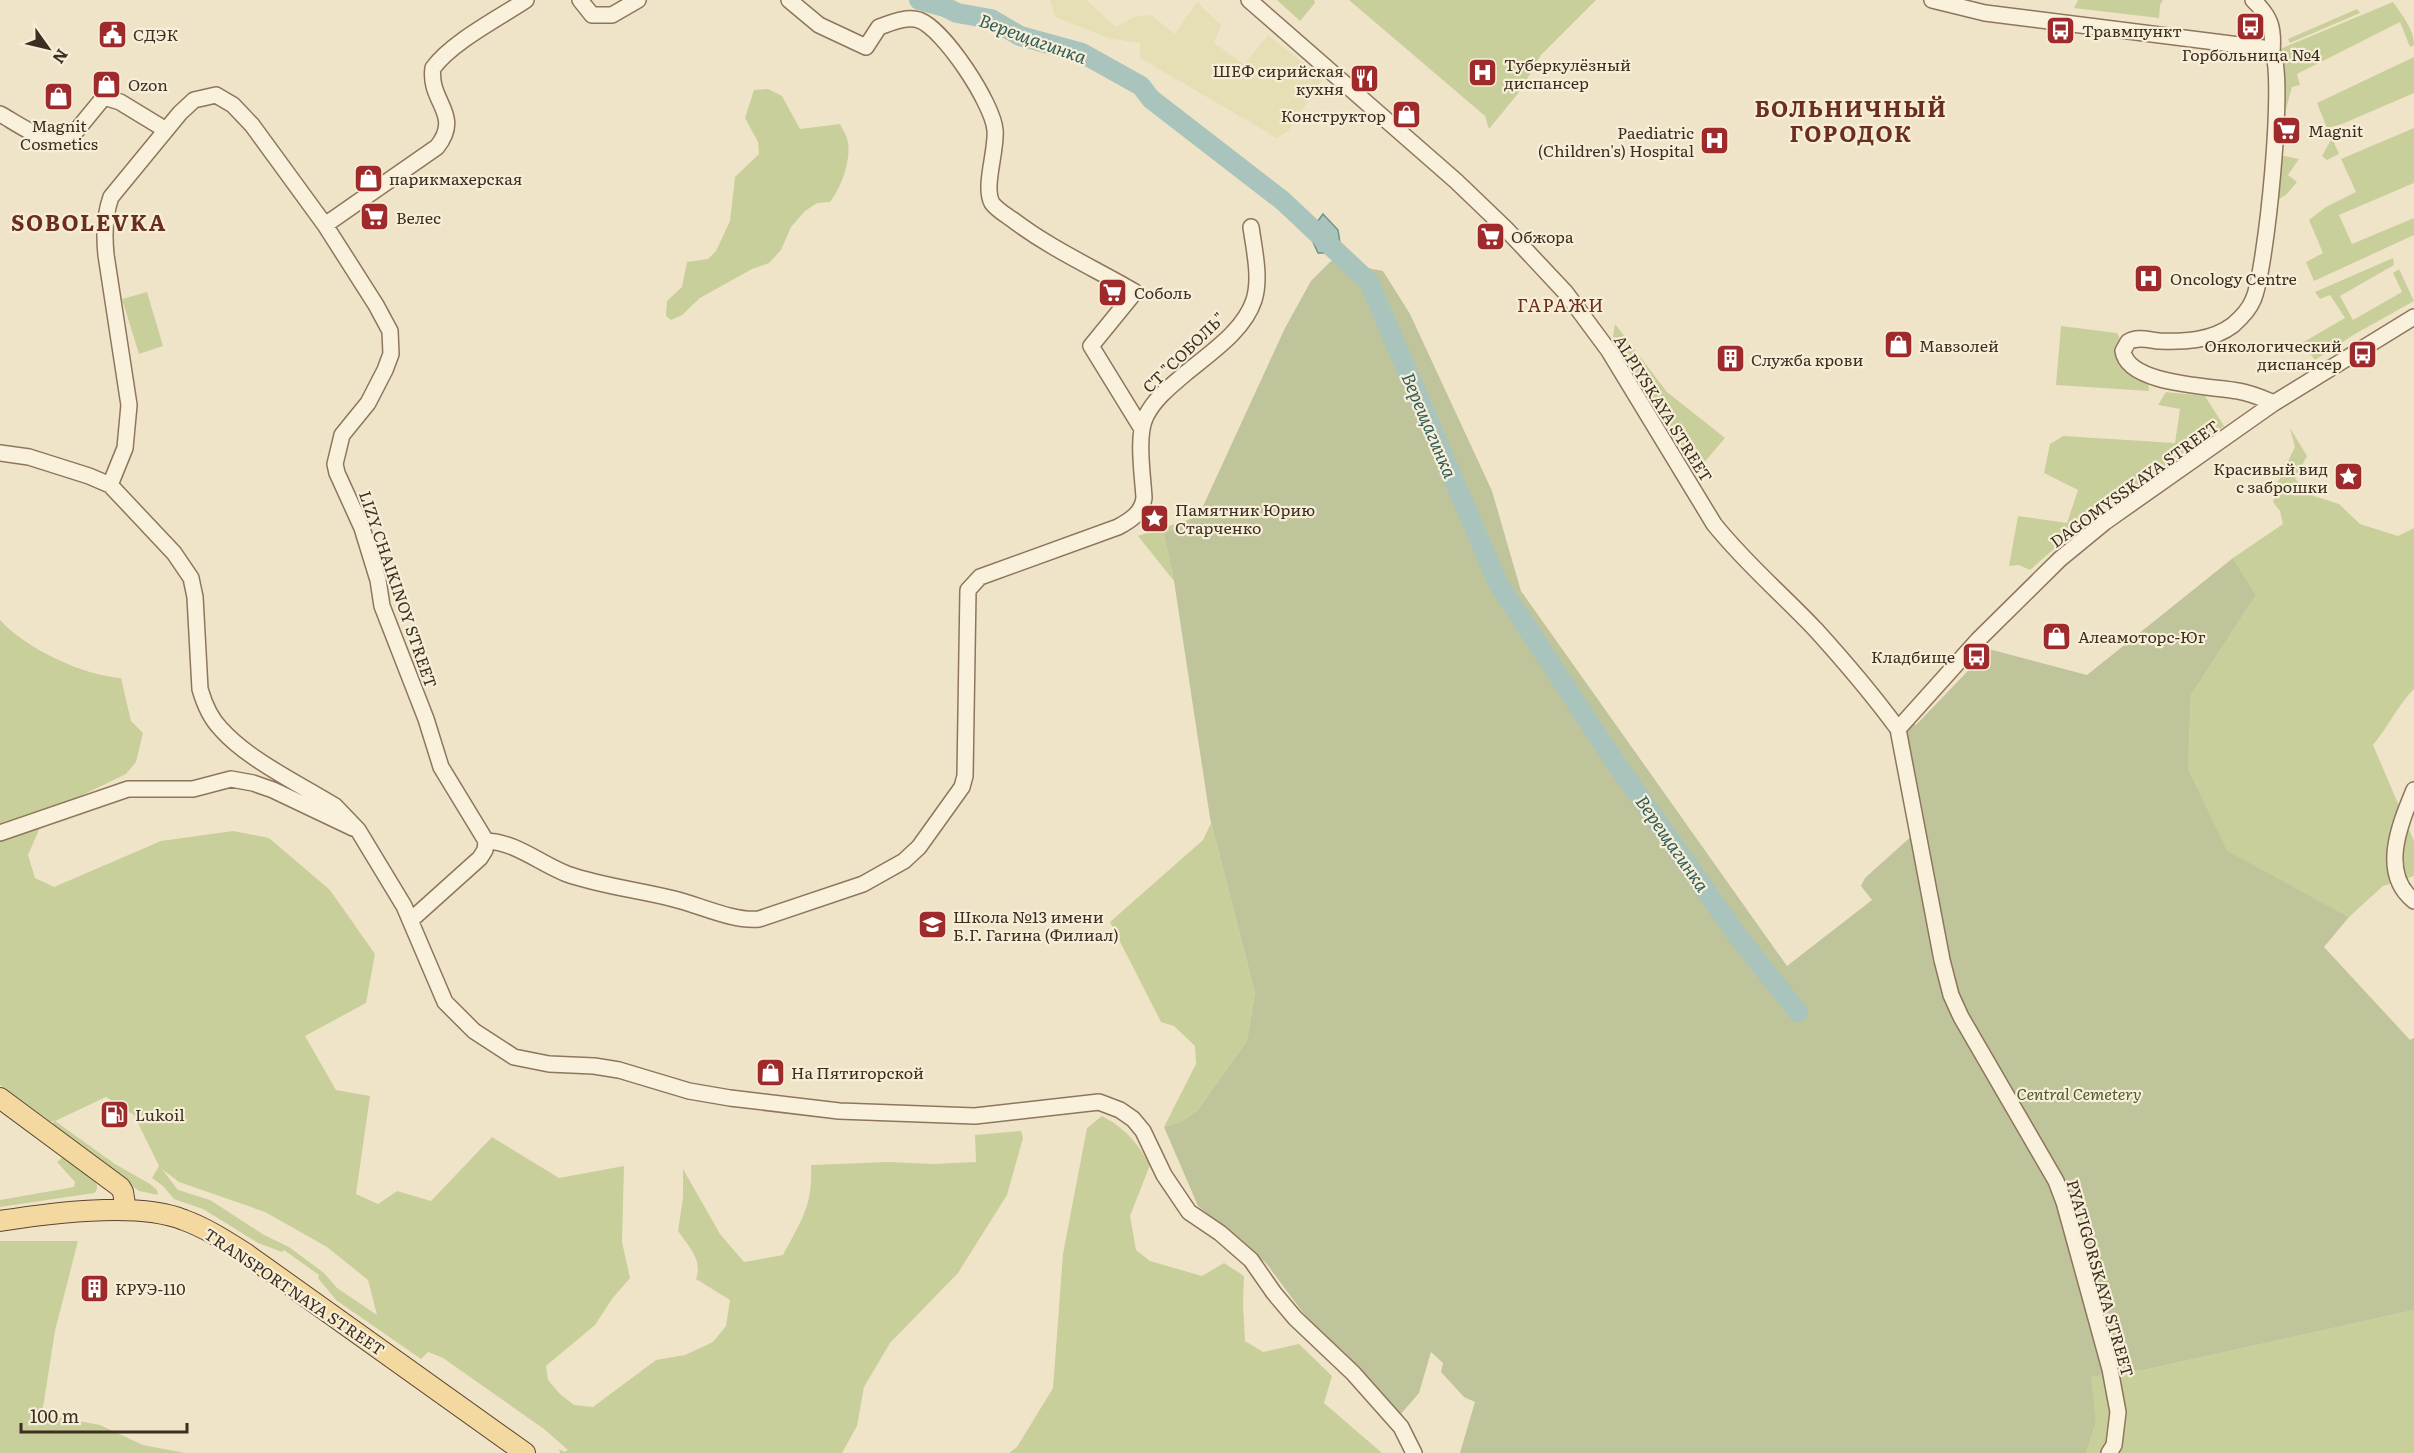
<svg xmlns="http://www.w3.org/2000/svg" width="2414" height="1453" viewBox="0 0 2414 1453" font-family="Literata,serif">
<rect width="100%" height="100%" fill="#f0e4c8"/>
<path fill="#e6deb5" d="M1050,0H1086L1116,27L1134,17L1151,15L1175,34L1197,2L1221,25L1214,43L1244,64L1268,35L1323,79L1288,131L1277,138L1140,58V43L1108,38L1055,17Z"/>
<path fill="#c9cf9b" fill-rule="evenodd" d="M1277,0H1314L1315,3L1300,21Z
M1349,0H1596L1541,55L1520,91L1489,129L1485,116Z
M2078,0H2163L2160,5L2159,18L2074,8Z
M2393,2C2402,15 2414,29 2414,45L2410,47L2400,22L2297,74L2300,85L2292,87L2283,120H2278L2280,49Z
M2357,9L2360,13L2290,43L2288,39Z
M2414,57V93L2342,124L2327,128L2317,103Z
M768,89L782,96L800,129L840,124C843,130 847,136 848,142C851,161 841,188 830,202L817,203L805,211L791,227L781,250L769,263L752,269L700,298L682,315L671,320L666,316L667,301L682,287L687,262L708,259L716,251L730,221L735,177L759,154L758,142L745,118L754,90Z
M2414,128V183L2339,215L2352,244L2414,218V235L2314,281L2306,262L2323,253L2309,220L2326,207L2356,192L2341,159Z
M2332,138L2339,154L2327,160L2322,156Z
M2270,153L2299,159L2288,175L2297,182L2286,195L2275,201Z
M2393,258L2394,265L2340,296L2353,320L2402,292L2393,273L2399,269L2414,301L2355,334L2315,360L2302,343L2345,318L2330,295L2320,299L2315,292Z
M147,292L163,346L139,354L122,299Z
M1615,324L1667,392L1725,438L1696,472L1612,343Z
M2061,326L2117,333L2120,339V358L2148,381L2149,391L2056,385Z
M2166,392L2205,396L2224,426L2165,469L2097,511L2030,570L2019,565L2009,566L2018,516L2067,523L2078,490L2044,473L2050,444L2063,436L2175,443L2180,409L2158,405Z
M2290,428L2307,456L2295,479L2314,496L2339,504L2360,524L2398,536L2414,528V689C2397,706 2389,726 2373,745L2414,841V876L2383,886L2349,917L2227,852L2188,768L2191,695L2256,595L2233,558L2283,524L2280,511L2273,502L2277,484L2295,447Z
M1199,516L1164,534L1174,581L1138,536Z
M0,620C25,648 84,676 121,678L131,721L143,733L136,762L126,774L68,802L42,823L28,855L35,878L54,887L161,841L233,831L269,838L330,890L375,954L366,1003L305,1036L336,1090L370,1096L356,1194L378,1204L397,1191L431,1201L492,1137L559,1178L624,1166L622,1242L630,1278L612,1299L595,1325L546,1366L548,1380L560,1394L574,1405L593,1407L656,1360L685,1355L713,1342L726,1326L730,1300L696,1279C703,1260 689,1247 678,1231L683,1198V1169L720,1234L744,1262L783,1255C801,1221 813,1206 811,1165L888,1162L933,1164L976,1162L975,1135L1021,1131L1023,1138L1007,1195L958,1273L890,1343L864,1387L857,1426L842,1453H560L559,1449L564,1452L568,1450L544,1429L443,1358L428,1352L421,1359L336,1300L318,1278L319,1275L284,1250L282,1252L258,1243L203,1209L174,1199L163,1186L152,1178L159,1166L134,1115L106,1097L55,1121L115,1164L150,1184L157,1190L158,1195L139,1191L52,1125L54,1121L51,1122L0,1085ZM162,1169L179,1182L265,1212L327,1247L368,1280L377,1315L337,1288L324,1273L289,1247L264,1235L210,1200L178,1190Z
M1210,818L1255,993L1247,1041L1197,1111L1182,1121L1164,1127L1196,1064L1195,1046L1174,1026L1161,1022L1110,922L1203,840L1211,823Z
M1102,1116C1126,1129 1136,1141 1150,1165L1130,1216L1136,1250L1150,1261L1202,1276L1224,1263L1244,1276L1243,1304L1245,1341L1263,1352L1299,1344L1332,1376L1324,1403L1382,1453H1009L1017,1447L1053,1388L1063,1254L1087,1128Z
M63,1157L95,1181C98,1186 98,1190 94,1193L0,1207V1200L74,1187L75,1182L57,1162Z
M0,1241H78L55,1331L42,1414L100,1425L143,1445L185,1453H0Z
M2414,1310V1453H2086L2096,1423L2090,1377L2148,1369Z"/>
<path fill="#bfc49a" d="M1331,261L1383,271L1410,314L1492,491L1521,591L1787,966L1872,900L1861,886L1865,878L1915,833L1903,716L1916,725L1989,649L2087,675L2233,558L2256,595L2191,695L2188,768L2227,851L2349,917L2324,947L2410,1040L2414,1038V1310L2148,1369L2091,1377L2096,1423L2086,1453H1460L1475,1402L1464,1397L1441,1372L1443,1363L1431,1352L1419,1393L1400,1415L1315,1329L1266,1263L1198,1206L1164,1127L1182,1121L1197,1111L1247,1041L1255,993L1210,818L1174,581L1164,534L1199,515L1285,328L1311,281Z"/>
<path fill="#a9c4bc" stroke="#6f938a" stroke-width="1.5" d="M1323,214L1338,230L1340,243L1330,253H1318L1309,233Z"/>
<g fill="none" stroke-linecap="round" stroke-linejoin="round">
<path stroke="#a9c4bc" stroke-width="20" d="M919,0L945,7L957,13L991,19L1020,36L1082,53L1141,86L1151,99L1283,201L1369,282L1498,583L1613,759L1740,939L1798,1012"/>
<defs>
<path id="minor" d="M580,0L592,15H612L638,0
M789,0L819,25L866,47L879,27C891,23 906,16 919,20C944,29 993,104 995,130C997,150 983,187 992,203C997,210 1006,215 1013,220C1051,249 1094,268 1135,292L1091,346L1142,429
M1249,0L1456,181L1506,229L1566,293L1609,351L1714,524C1745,563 1782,594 1816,630C1845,662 1873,695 1898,729L1942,960L1951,995L1961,1017L2056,1181L2064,1202L2110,1369L2118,1412L2114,1445L2109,1453
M1932,0L1985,13L2263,48L2272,52C2286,72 2266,273 2253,300C2249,310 2241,318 2233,325C2212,341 2184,342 2159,341C2149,340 2137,336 2128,342L2123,351C2128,385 2211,386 2238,391C2251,393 2262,398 2274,403
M2253,0C2271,17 2274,28 2272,52
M0,114C15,122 52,149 68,141L104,97L120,102L166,130
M325,225L437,147C463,114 428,102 433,68C452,42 499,18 526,0
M0,453L29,457L89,476L110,485L174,553L191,578L195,597L200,689C204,703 210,718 221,729C247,759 301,785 335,806L358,830L404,906L445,1002L474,1031L514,1057L549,1064L594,1066L619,1070L689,1091L730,1098L839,1111L975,1116L1099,1102L1120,1110L1133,1119L1143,1131L1164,1175L1189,1212L1220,1233L1251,1260L1274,1293L1295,1318L1353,1373L1401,1427L1414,1453
M110,485L125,448L129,405L106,255C104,235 104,216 111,197L180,113L194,100L216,95L233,105L252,125L325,225L376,305L390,331L391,354L385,370L368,403L342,435L335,464L337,473L362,528L378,580L382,606L426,719L441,767L486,841L485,850L480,858L411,920
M1898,729L1978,640L2060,559L2105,522L2274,403L2414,317
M2414,790C2400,824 2379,873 2414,901
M0,833L128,789H193L231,779L253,783L273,790L353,828
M486,841C516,842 539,863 567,874C601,886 639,890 674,899C699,905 734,922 759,919L863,884L904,861L919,847L962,787L965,776L968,590L980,577L1118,527C1131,520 1142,513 1144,498C1143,477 1136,435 1146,416C1155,398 1171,386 1186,373C1210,353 1244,331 1254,300C1261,278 1254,249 1251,227"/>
<path id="major" d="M0,1098L120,1187L123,1192L126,1210
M0,1221C50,1213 137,1201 184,1220C206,1228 226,1241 245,1253L525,1453"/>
</defs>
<use href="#minor" stroke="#8d765c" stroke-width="18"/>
<use href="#major" stroke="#5b4430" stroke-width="22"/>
<use href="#minor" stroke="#faf1dc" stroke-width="15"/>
<use href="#major" stroke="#f3d9a0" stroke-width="20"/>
</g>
<defs>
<symbol id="bus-square" viewBox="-11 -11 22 22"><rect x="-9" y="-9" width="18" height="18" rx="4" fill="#9e2a2b" stroke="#f7eed8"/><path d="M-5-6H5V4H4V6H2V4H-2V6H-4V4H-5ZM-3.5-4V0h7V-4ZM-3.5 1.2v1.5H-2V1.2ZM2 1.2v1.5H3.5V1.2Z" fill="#fff"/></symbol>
<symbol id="civic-square" viewBox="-11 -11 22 22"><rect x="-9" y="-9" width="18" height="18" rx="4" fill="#9e2a2b" stroke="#f7eed8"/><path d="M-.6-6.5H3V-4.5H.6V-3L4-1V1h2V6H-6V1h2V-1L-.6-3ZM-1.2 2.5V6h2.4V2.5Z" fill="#fff"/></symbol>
<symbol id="hospital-square" viewBox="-11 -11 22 22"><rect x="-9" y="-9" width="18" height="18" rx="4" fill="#9e2a2b" stroke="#f7eed8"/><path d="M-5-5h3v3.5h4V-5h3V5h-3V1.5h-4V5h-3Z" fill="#fff"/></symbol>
<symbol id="restaurant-square" viewBox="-11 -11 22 22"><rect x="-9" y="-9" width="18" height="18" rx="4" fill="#9e2a2b" stroke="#f7eed8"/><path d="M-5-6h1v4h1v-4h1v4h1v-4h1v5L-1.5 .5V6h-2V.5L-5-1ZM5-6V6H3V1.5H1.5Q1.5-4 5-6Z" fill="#fff"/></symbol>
<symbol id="shop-square" viewBox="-11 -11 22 22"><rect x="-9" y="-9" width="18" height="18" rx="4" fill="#9e2a2b" stroke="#f7eed8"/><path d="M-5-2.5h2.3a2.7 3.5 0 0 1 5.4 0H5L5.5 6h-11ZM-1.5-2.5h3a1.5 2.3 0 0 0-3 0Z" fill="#fff"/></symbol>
<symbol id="supermarket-square" viewBox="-11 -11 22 22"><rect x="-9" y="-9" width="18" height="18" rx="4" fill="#9e2a2b" stroke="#f7eed8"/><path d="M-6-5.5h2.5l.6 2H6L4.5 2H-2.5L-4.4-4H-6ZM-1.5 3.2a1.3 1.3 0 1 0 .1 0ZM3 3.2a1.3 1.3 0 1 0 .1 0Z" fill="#fff"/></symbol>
<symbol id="building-square" viewBox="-11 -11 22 22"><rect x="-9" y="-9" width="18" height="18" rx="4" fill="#9e2a2b" stroke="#f7eed8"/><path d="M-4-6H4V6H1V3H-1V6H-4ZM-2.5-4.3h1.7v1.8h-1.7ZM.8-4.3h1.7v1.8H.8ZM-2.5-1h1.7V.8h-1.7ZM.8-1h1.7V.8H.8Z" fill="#fff"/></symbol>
<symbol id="sight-square" viewBox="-11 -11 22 22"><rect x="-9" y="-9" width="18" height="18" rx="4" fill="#9e2a2b" stroke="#f7eed8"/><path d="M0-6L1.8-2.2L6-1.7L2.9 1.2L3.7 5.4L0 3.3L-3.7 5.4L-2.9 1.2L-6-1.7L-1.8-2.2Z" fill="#fff"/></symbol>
<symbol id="school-square" viewBox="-11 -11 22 22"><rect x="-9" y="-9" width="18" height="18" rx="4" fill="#9e2a2b" stroke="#f7eed8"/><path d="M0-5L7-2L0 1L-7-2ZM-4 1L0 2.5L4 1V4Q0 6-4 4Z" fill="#fff"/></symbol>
<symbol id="fuel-square" viewBox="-11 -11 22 22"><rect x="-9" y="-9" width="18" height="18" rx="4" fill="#9e2a2b" stroke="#f7eed8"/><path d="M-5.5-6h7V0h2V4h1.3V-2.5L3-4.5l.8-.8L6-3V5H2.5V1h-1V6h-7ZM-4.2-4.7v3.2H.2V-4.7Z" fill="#fff"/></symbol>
</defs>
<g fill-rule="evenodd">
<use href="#bus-square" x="2234" y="10" width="33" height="33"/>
<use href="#bus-square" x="2044" y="14" width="33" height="33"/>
<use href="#civic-square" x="96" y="18" width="33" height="33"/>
<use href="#hospital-square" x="1466" y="56" width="33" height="33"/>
<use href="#restaurant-square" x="1348" y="62" width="33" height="33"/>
<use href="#shop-square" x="90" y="68" width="33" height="33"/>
<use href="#shop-square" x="42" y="80" width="33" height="33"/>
<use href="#shop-square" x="1390" y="98" width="33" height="33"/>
<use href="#supermarket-square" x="2270" y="114" width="33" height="33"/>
<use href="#hospital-square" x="1698" y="124" width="33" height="33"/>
<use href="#shop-square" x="352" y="162" width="33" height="33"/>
<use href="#supermarket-square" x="358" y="200" width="33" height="33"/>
<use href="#supermarket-square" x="1474" y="220" width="33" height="33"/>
<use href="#hospital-square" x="2132" y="262" width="33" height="33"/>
<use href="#supermarket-square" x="1096" y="276" width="33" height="33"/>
<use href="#shop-square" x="1882" y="328" width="33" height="33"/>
<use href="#bus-square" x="2346" y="338" width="33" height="33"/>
<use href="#building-square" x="1714" y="342" width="33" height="33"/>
<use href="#sight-square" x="2332" y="460" width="33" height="33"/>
<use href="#sight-square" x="1138" y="502" width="33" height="33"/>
<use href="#shop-square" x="2040" y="620" width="33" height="33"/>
<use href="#bus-square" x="1960" y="640" width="33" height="33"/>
<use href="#school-square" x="916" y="908" width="33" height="33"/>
<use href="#shop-square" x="754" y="1056" width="33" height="33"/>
<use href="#fuel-square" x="98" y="1098" width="33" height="33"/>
<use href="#building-square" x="78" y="1272" width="33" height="33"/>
</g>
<g text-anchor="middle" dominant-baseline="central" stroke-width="4.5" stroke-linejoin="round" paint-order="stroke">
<g font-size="16" fill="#3d2e20" stroke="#f7eed8" text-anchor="start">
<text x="2082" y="30">Травмпункт</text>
<text x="133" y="34">СДЭК</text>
<text x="2251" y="54" text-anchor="middle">Горбольница №4</text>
<text x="1504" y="64">Туберкулёзный<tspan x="1504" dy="18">диспансер</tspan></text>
<text x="1344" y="70" text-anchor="end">ШЕФ сирийская<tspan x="1344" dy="18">кухня</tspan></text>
<text x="128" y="84">Ozon</text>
<text x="1386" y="115" text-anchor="end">Конструктор</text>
<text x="59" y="125" text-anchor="middle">Magnit<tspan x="59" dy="18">Cosmetics</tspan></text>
<text x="2308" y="130">Magnit</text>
<text x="1694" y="132" text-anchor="end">Paediatric<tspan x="1694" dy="18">(Children's) Hospital</tspan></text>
<text x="389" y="178">парикмахерская</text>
<text x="396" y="217">Велес</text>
<text x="1511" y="236">Обжора</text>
<text x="2170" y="278">Oncology Centre</text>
<text x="1134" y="292">Соболь</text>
<text x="1919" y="345">Мавзолей</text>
<text x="2342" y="345" text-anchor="end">Онкологический<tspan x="2342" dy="18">диспансер</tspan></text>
<text x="1751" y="359">Служба крови</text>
<text x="2328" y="468" text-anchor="end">Красивый вид<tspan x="2328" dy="18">с заброшки</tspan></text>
<text x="1175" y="509">Памятник Юрию<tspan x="1175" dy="18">Старченко</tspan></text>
<text x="2078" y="636">Алеамоторс-Юг</text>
<text x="1955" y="656" text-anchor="end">Кладбище</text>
<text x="953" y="916">Школа №13 имени<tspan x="953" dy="18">Б.Г. Гагина (Филиал)</tspan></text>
<text x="791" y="1072">На Пятигорской</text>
<text x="135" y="1114">Lukoil</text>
<text x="115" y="1288">КРУЭ-110</text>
</g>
<g font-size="16" fill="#3d2e20" stroke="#f7eed8">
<text transform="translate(1183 352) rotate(-44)">СТ "СОБОЛЬ"</text>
<text transform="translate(1664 408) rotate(58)">ALPIYSKAYA STREET</text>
<text transform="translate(2134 483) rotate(-36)">DAGOMYSSKAYA STREET</text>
<text transform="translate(399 589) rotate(71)">LIZY CHAIKINOY STREET</text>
<text transform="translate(2101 1278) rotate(74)">PYATIGORSKAYA STREET</text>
<text transform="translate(295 1291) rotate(34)">TRANSPORTNAYA STREET</text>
</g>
<g font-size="16" font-style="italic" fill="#4d5a26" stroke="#f7eed8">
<text x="2079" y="1093">Central Cemetery</text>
</g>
<g font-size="18" font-style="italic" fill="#2f5d5a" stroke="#f7eed8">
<text transform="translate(1033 38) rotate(20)">Верещагинка</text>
<text transform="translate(1430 425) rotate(67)">Верещагинка</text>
<text transform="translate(1673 843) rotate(55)">Верещагинка</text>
</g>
<g font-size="18" letter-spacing="1.5" fill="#6b2e1e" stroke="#f7eed8">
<text x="1561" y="304">ГАРАЖИ</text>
</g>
<g font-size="22" font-weight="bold" letter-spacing="1.5" fill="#6b2e1e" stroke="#f7eed8">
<text x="1851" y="107">БОЛЬНИЧНЫЙ<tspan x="1851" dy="25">ГОРОДОК</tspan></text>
<text x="89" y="221">SOBOLEVKA</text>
</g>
</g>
<g transform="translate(48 48) rotate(124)" stroke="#f7eed8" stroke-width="4.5" paint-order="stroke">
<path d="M0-4.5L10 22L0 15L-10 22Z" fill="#3d2e20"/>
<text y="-9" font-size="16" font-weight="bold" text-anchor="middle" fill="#3d2e20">N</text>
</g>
<path d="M21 1423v9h166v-9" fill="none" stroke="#3d2e20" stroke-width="3"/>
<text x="30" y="1423" font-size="18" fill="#3d2e20" stroke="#f7eed8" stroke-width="4.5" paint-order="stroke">100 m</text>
</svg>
